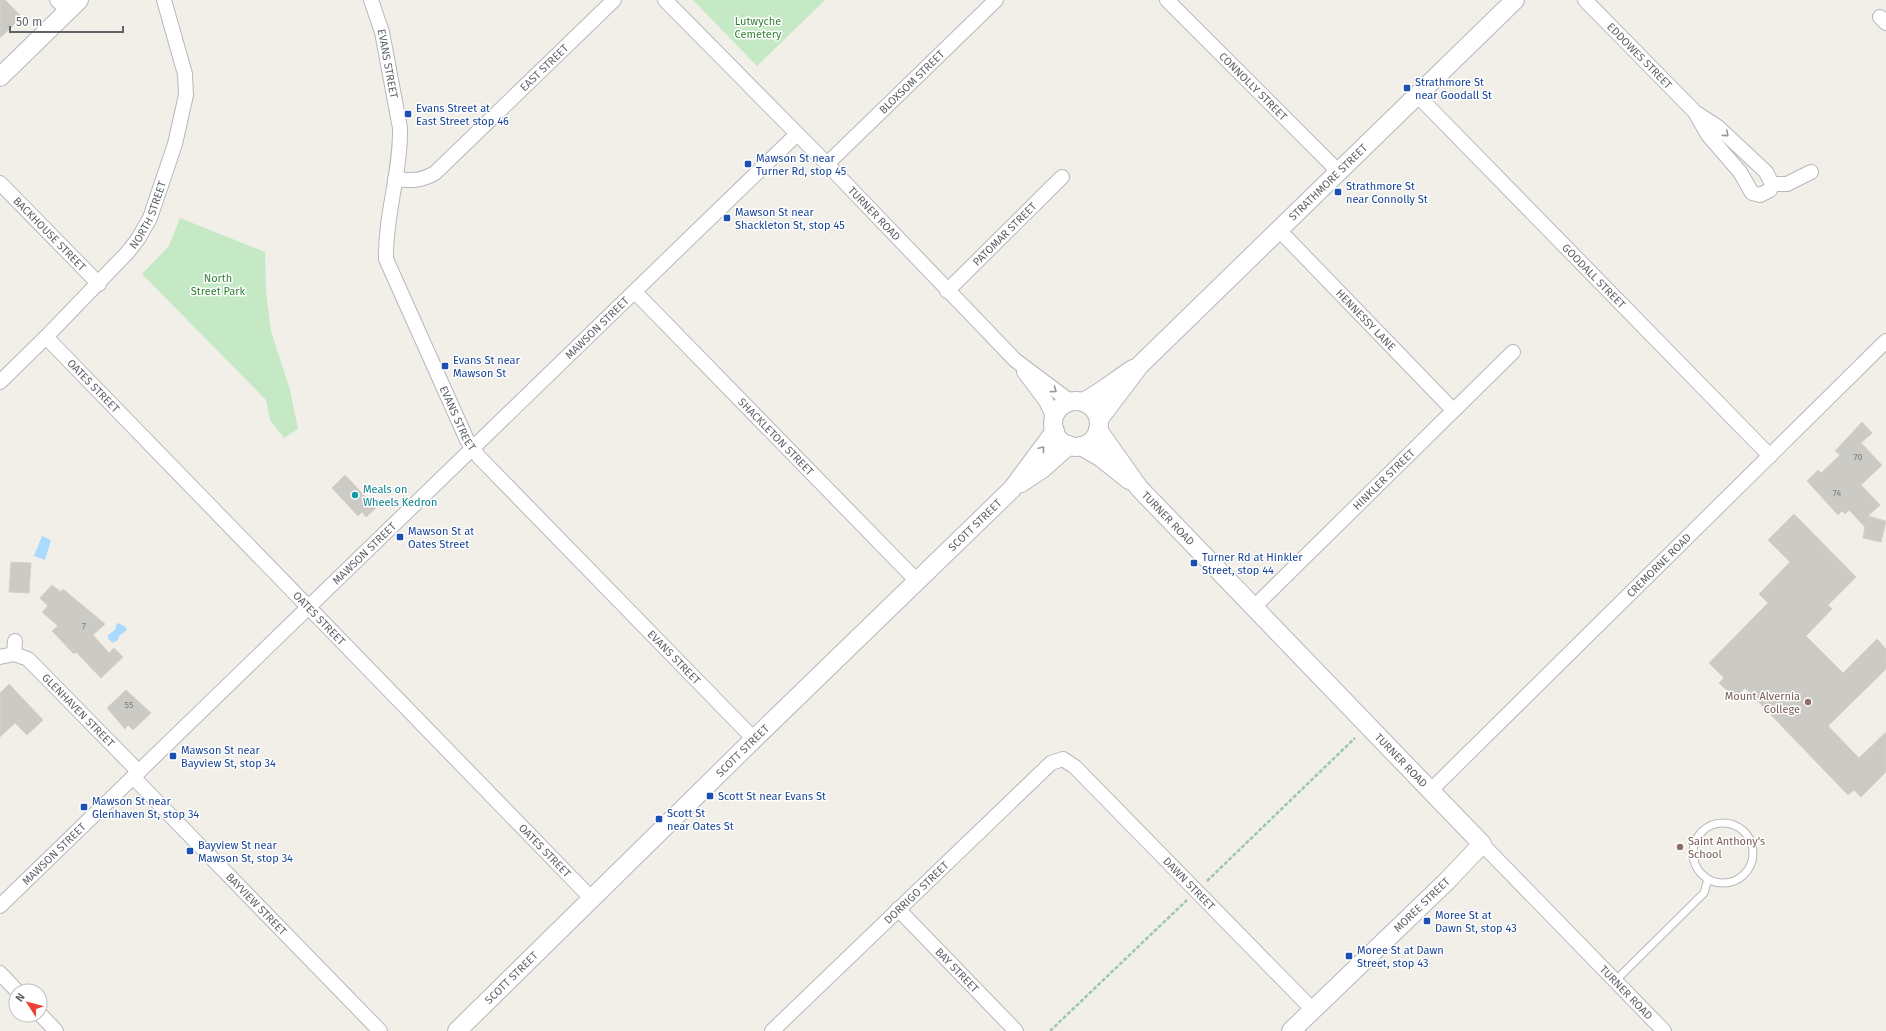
<svg xmlns="http://www.w3.org/2000/svg" width="1886" height="1031" viewBox="0 0 1886 1031" font-family="'Fira Sans',sans-serif">
<rect width="100%" height="100%" fill="#f1efe8"/>
<path fill="#c5e8c5" d="M693,0H825L757,66Z
M180,218L265,252L266,292L271,331L290,390L298,429L284,438L270,420L266,400L142,274L169,246Z"/>
<path fill="#aadaff" d="M42,536L51,540L45,560L34,556Z
M117,623L125,626L127,630L119,636L118,640L113,643L108,639V635L115,630Z"/>
<path fill="#cccac5" stroke="#d6d1c6" d="M0,0H5L22,17L0,38Z
M1862,422L1872,433L1861,443L1882,465L1861,485L1880,505L1868,516L1886,521L1881,542L1863,538L1865,527L1849,510L1845,514L1842,511L1838,515L1807,481L1818,470L1821,473L1840,455L1835,451Z
M345,475L376,508L366,517L362,512L358,516L332,488Z
M1794,514L1856,577L1828,605L1832,609L1806,636L1843,673L1877,639L1886,649V669L1828,726L1859,758L1886,732V772L1861,797L1854,790L1848,795L1745,688L1735,698L1719,683L1724,678L1709,663L1768,603L1759,594L1790,562L1768,540Z
M11,562L31,563L29,593L9,592Z
M52,585L61,592L63,589L105,624L93,635L109,653L114,648L123,657L101,678L76,652L74,654L52,631L58,626L42,612L48,606L40,598Z
M9,684L43,720L27,735L15,723L0,737V693Z
M126,690L151,713L133,730L128,725L125,729L107,708Z"/>
<g fill="none" stroke-linecap="round" stroke-linejoin="round">
<defs>
<path id="service" d="M1693 853a30 30 0 1 1 60 0a30 30 0 1 1-60 0Z
M1616,980L1704,893L1708,879"/>
<g id="minor">
<path d="M57,0L68,11"/>
<path id="s1" d="M371,0L382,32L400,128C401,172 385,215 386,259L467,440L479,457L754,739"/>
<path id="s2" d="M665,0L827,164L1015,360L1071,402"/>
<path id="s3" d="M1167,0L1339,172"/>
<path id="s4" d="M1585,0L1695,112L1718,127L1766,172L1772,184L1770,190L1760,195L1752,193L1740,172L1708,135L1695,112"/>
<path d="M1880,17L1886,23"/>
<path id="s5" d="M1417,95L1770,456"/>
<path id="s6" d="M827,164L996,0"/>
<path id="s7" d="M395,179C411,181 421,181 435,173L614,0"/>
<path id="s8" d="M0,183L99,284"/>
<path d="M1772,184H1787L1811,172"/>
<path id="s9" d="M1279,230L1453,410"/>
<path id="s10" d="M947,291L1062,177"/>
<path id="s11" d="M635,292L917,581"/>
<path id="s12" d="M46,337L592,899"/>
<path d="M1024,372L1046,401L1054,418"/>
<path id="s13" d="M0,382L46,337L127,253L138,239L150,218L175,144L186,95L185,74L164,0"/>
<path id="s14" d="M1254,607L1513,352"/>
<path d="M14,654L15,641"/>
<path id="s15" d="M0,657L14,654L28,659L139,772"/>
<path id="s16" d="M133,777L380,1031"/>
<path id="s17" d="M1431,790L1886,341"/>
<path id="s18" d="M1482,844L1664,1031"/>
<path id="s19" d="M0,906L797,134"/>
<path id="s20" d="M898,909L1016,1031"/>
<path d="M0,973L17,991"/>
<path d="M40,1014L56,1031"/>
<path id="s21" d="M772,1031L1051,763L1063,759L1075,767L1313,1010"/>
</g>
<g id="tertiary">
<path d="M0,77L79,0"/>
<circle cx="1076" cy="424" r="23"/>
<path d="M1083,402C1101,393 1116,380 1133,369"/>
<path id="s22" d="M1099,419L1140,365L1515,0"/>
<path id="s23" d="M1098,430L1139,488L1482,844L1447,881L1291,1031"/>
<path d="M1081,446L1100,457L1129,480"/>
<path d="M1021,483L1042,469L1069,445"/>
<path id="s24" d="M457,1031L754,739L1012,489L1055,431"/>
</g>
</defs>
<use href="#service" stroke="#b5b8bc" stroke-width="9"/>
<use href="#minor" stroke="#b5b8bc" stroke-width="16"/>
<use href="#tertiary" stroke="#b5b8bc" stroke-width="20"/>
<path stroke="#9cc7a9" stroke-width="2.5" stroke-dasharray="4 2" stroke-linecap="butt" d="M1207,881L1355,738
M1050,1031L1187,900"/>
<use href="#service" stroke="#fff" stroke-width="7"/>
<use href="#minor" stroke="#fff" stroke-width="14"/>
<use href="#tertiary" stroke="#fff" stroke-width="18"/>
</g>
<defs><path id="oneway-chevron" d="M-2-3.5L2.5 0L-2 3.5" fill="none" stroke-width="1.6" stroke-linecap="round" stroke-linejoin="round"/></defs>
<g stroke="#979a9d">
<use href="#oneway-chevron" transform="translate(1726 134) rotate(41)"/>
<use href="#oneway-chevron" transform="translate(1054 390) rotate(36)"/>
<use href="#oneway-chevron" transform="translate(1042 449) rotate(-50)"/>
</g>
<g fill="#1a4fb4" stroke="#fff" stroke-width="1.5">
<rect x="1403" y="84" width="8" height="8" rx="2"/>
<rect x="404" y="110" width="8" height="8" rx="2"/>
<rect x="744" y="160" width="8" height="8" rx="2"/>
<rect x="1334" y="188" width="8" height="8" rx="2"/>
<rect x="723" y="214" width="8" height="8" rx="2"/>
<rect x="441" y="362" width="8" height="8" rx="2"/>
<rect x="396" y="533" width="8" height="8" rx="2"/>
<rect x="1190" y="559" width="8" height="8" rx="2"/>
<rect x="169" y="752" width="8" height="8" rx="2"/>
<rect x="706" y="792" width="8" height="8" rx="2"/>
<rect x="80" y="803" width="8" height="8" rx="2"/>
<rect x="655" y="815" width="8" height="8" rx="2"/>
<rect x="186" y="847" width="8" height="8" rx="2"/>
<rect x="1423" y="917" width="8" height="8" rx="2"/>
<rect x="1345" y="952" width="8" height="8" rx="2"/>
</g>
<circle fill="#0f9aa8" stroke="#fff" stroke-width="1.5" cx="355" cy="495" r="4"/>
<g fill="#8d6e63" stroke="#fff" stroke-width="1.5">
<circle cx="1808" cy="702" r="4"/>
<circle cx="1680" cy="847" r="4"/>
</g>
<g text-anchor="middle" dominant-baseline="central" stroke-width="3" stroke-linejoin="round" paint-order="stroke">
<g font-size="9" fill="#7a7d7f">
<text x="1858" y="457">70</text>
<text x="1837" y="493">74</text>
<text x="84" y="626">7</text>
<text x="129" y="705">55</text>
</g>
<g font-size="11" fill="#348238" stroke="#fff">
<text x="758" y="21">Lutwyche<tspan x="758" dy="13">Cemetery</tspan></text>
<text x="218" y="278">North<tspan x="218" dy="13">Street Park</tspan></text>
</g>
<g font-size="11" fill="#5f6368" stroke="#fff">
<text stroke="none"><textPath href="#s4" startOffset="78">EDDOWES STREET</textPath></text>
<text stroke="none"><textPath href="#s1" startOffset="66">EVANS STREET</textPath></text>
<text stroke="none"><textPath href="#s7" startOffset="193">EAST STREET</textPath></text>
<text stroke="none"><textPath href="#s6" startOffset="118">BLOXSOM STREET</textPath></text>
<text stroke="none"><textPath href="#s3" startOffset="122">CONNOLLY STREET</textPath></text>
<text stroke="none"><textPath href="#s22" startOffset="330">STRATHMORE STREET</textPath></text>
<text stroke="none"><textPath href="#s13" startOffset="225">NORTH STREET</textPath></text>
<text stroke="none"><textPath href="#s2" startOffset="299">TURNER ROAD</textPath></text>
<text stroke="none"><textPath href="#s8" startOffset="71">BACKHOUSE STREET</textPath></text>
<text stroke="none"><textPath href="#s10" startOffset="81">PATOMAR STREET</textPath></text>
<text stroke="none"><textPath href="#s5" startOffset="253">GOODALL STREET</textPath></text>
<text stroke="none"><textPath href="#s9" startOffset="125">HENNESSY LANE</textPath></text>
<text stroke="none"><textPath href="#s19" startOffset="831">MAWSON STREET</textPath></text>
<text stroke="none"><textPath href="#s12" startOffset="68">OATES STREET</textPath></text>
<text stroke="none"><textPath href="#s1" startOffset="438">EVANS STREET</textPath></text>
<text stroke="none"><textPath href="#s11" startOffset="202">SHACKLETON STREET</textPath></text>
<text stroke="none"><textPath href="#s14" startOffset="182">HINKLER STREET</textPath></text>
<text stroke="none"><textPath href="#s23" startOffset="113">TURNER ROAD</textPath></text>
<text stroke="none"><textPath href="#s24" startOffset="724">SCOTT STREET</textPath></text>
<text stroke="none"><textPath href="#s19" startOffset="507">MAWSON STREET</textPath></text>
<text stroke="none"><textPath href="#s17" startOffset="320">CREMORNE ROAD</textPath></text>
<text stroke="none"><textPath href="#s12" startOffset="392">OATES STREET</textPath></text>
<text stroke="none"><textPath href="#s1" startOffset="762">EVANS STREET</textPath></text>
<text stroke="none"><textPath href="#s15" startOffset="101">GLENHAVEN STREET</textPath></text>
<text stroke="none"><textPath href="#s24" startOffset="400">SCOTT STREET</textPath></text>
<text stroke="none"><textPath href="#s23" startOffset="449">TURNER ROAD</textPath></text>
<text stroke="none"><textPath href="#s12" startOffset="716">OATES STREET</textPath></text>
<text stroke="none"><textPath href="#s19" startOffset="75">MAWSON STREET</textPath></text>
<text stroke="none"><textPath href="#s21" startOffset="577">DAWN STREET</textPath></text>
<text stroke="none"><textPath href="#s21" startOffset="200">DORRIGO STREET</textPath></text>
<text stroke="none"><textPath href="#s16" startOffset="177">BAYVIEW STREET</textPath></text>
<text transform="translate(1422 905) rotate(-44)">MOREE STREET</text>
<text stroke="none"><textPath href="#s20" startOffset="85">BAY STREET</textPath></text>
<text stroke="none"><textPath href="#s24" startOffset="76">SCOTT STREET</textPath></text>
<text stroke="none"><textPath href="#s18" startOffset="207">TURNER ROAD</textPath></text>
</g>
<g font-size="11" fill="#164399" stroke="#fff" text-anchor="start">
<text x="1415" y="82">Strathmore St<tspan x="1415" dy="13">near Goodall St</tspan></text>
<text x="416" y="108">Evans Street at<tspan x="416" dy="13">East Street stop 46</tspan></text>
<text x="756" y="158">Mawson St near<tspan x="756" dy="13">Turner Rd, stop 45</tspan></text>
<text x="1346" y="186">Strathmore St<tspan x="1346" dy="13">near Connolly St</tspan></text>
<text x="735" y="212">Mawson St near<tspan x="735" dy="13">Shackleton St, stop 45</tspan></text>
<text x="453" y="360">Evans St near<tspan x="453" dy="13">Mawson St</tspan></text>
<text x="408" y="531">Mawson St at<tspan x="408" dy="13">Oates Street</tspan></text>
<text x="1202" y="557">Turner Rd at Hinkler<tspan x="1202" dy="13">Street, stop 44</tspan></text>
<text x="181" y="750">Mawson St near<tspan x="181" dy="13">Bayview St, stop 34</tspan></text>
<text x="718" y="796">Scott St near Evans St</text>
<text x="92" y="801">Mawson St near<tspan x="92" dy="13">Glenhaven St, stop 34</tspan></text>
<text x="667" y="813">Scott St<tspan x="667" dy="13">near Oates St</tspan></text>
<text x="198" y="845">Bayview St near<tspan x="198" dy="13">Mawson St, stop 34</tspan></text>
<text x="1435" y="915">Moree St at<tspan x="1435" dy="13">Dawn St, stop 43</tspan></text>
<text x="1357" y="950">Moree St at Dawn<tspan x="1357" dy="13">Street, stop 43</tspan></text>
</g>
<g font-size="11" fill="#0d838f" stroke="#fff" text-anchor="start">
<text x="363" y="489">Meals on<tspan x="363" dy="13">Wheels Kedron</tspan></text>
</g>
<g font-size="11" fill="#785e54" stroke="#fff" text-anchor="end">
<text x="1800" y="696">Mount Alvernia<tspan x="1800" dy="13">College</tspan></text>
<text x="1688" y="841" text-anchor="start">Saint Anthony's<tspan x="1688" dy="13">School</tspan></text>
</g>
</g>
<g transform="translate(28 1003) rotate(306)"><circle r="19" fill="#ffffff" stroke="#bfc1c3"/>
<path d="M0-3L7 15L0 10L-7 15Z" fill="#ea4335"/>
<text y="-6" font-size="11" font-weight="bold" text-anchor="middle" fill="#5f6368">N</text>
</g>
<path d="M10 26v6h113v-6" fill="none" stroke="#5f6368" stroke-width="2"/>
<text x="16" y="26" font-size="12" fill="#5f6368" stroke="#ffffff" stroke-width="3" paint-order="stroke">50 m</text>
</svg>
